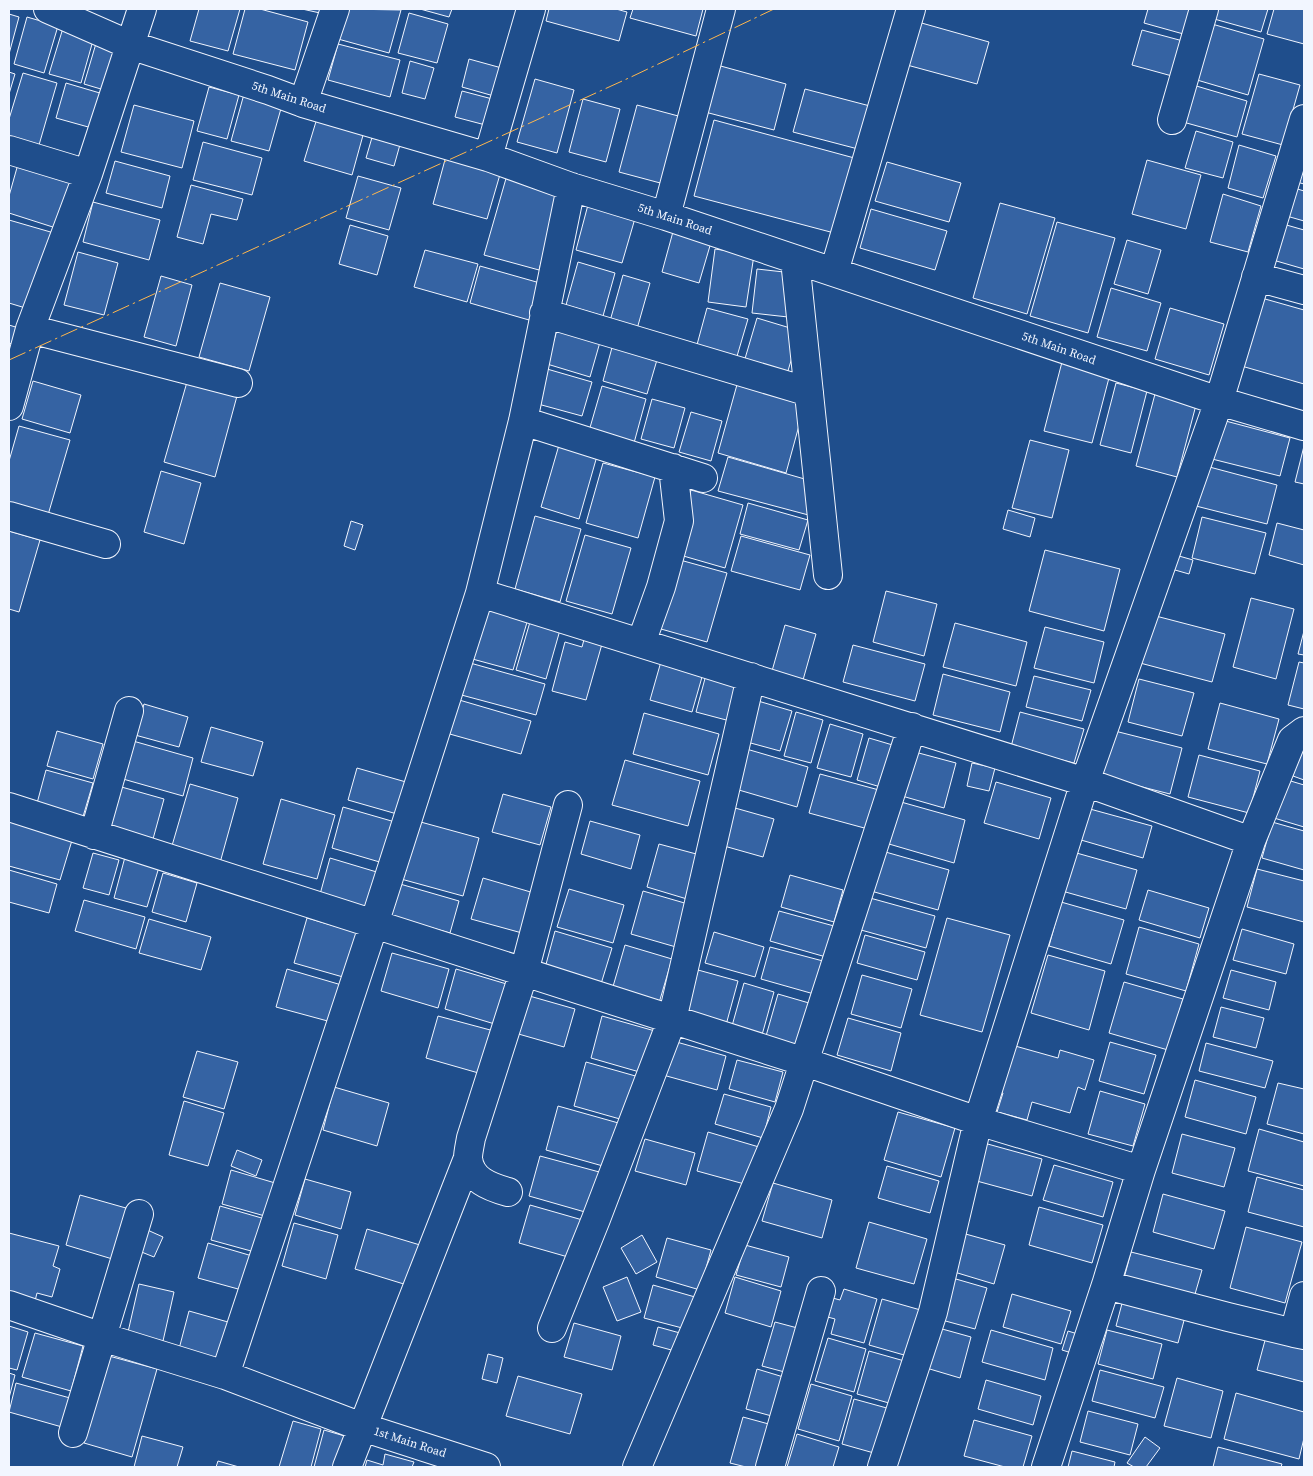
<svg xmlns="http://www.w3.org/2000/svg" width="1313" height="1476" viewBox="0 0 1313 1476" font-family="'Source Serif 4',serif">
<rect width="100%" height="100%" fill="#1f4e8c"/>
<path fill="#3563a3" stroke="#f2f6ff" d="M199,9H240L228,51L190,41Z
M245,9H260L308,22L295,70L233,54Z
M302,9H321L320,13Z
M346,9L401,10L389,53L338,39Z
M420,9H452L449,17Z
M549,9H616L627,12L619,41L546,21Z
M633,9H703L696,36L630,18Z
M1148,9H1193L1187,35L1144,23Z
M1209,9H1268L1261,32L1207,17Z
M1274,9H1304V44L1267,34Z
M409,13L448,24L437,63L398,53Z
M9,14L19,17L9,54Z
M27,17L58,26L44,73L14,64Z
M918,22L989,42L977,84L907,65Z
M1212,24L1264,39L1248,95L1197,80Z
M63,28L94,37L81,83L49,74Z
M1142,30L1183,41L1172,76L1132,65Z
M97,40L124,48L111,92L84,84Z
M338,44L400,60L390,97L328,80Z
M469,59L509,70L501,98L462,87Z
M410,61L434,68L425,99L402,93Z
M717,65L786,84L774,130L705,112Z
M9,72L15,74L9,94Z
M23,73L57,83L39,145L9,136V119Z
M1259,74L1300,85L1283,145L1242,134Z
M535,79L574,90L557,153L517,142Z
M66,83L110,96L99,130L56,118Z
M1193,85L1247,101L1237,137L1183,122Z
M209,87L239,95L227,139L197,131Z
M805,89L870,106L858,149L793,132Z
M462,91L500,101L493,127L455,117Z
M244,94L282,105L269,151L231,141Z
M583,99L620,109L606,162L569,152Z
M134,105L194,121L182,168L121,152Z
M637,105L682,117L664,184L619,172Z
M318,115L365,128L352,175L304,161Z
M714,120L858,159L838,234L694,196Z
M1196,131L1233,142L1223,178L1185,168Z
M373,134L401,141L394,166L366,158Z
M1304,139V184L1293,181Z
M203,142L262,158L252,195L193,180Z
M1239,145L1276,156L1263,198L1228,188Z
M446,156L501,171L487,219L433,204Z
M1147,160L1201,175L1186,229L1132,214Z
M115,161L170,176L162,208L106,193Z
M887,162L961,183L949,222L875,201Z
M18,164L74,181L59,229L9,213V196Z
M507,175L561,191L539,270L484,255Z
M358,176L401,188L389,230L346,218Z
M191,185L243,199L237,220L211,214L203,244L177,237Z
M1291,187L1304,191V221L1283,215Z
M1223,194L1261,206L1248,252L1210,242Z
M589,201L636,215L622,263L576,250Z
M93,202L160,220L149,260L83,242Z
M1000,203L1055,218L1027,314L973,298Z
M871,209L947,231L935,270L860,248Z
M9,220L54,233L32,310L9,303Z
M1057,222L1115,238L1088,333L1030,316Z
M1276,222L1304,230V269L1266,258Z
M350,225L388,236L377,275L339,264Z
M674,228L712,239L699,283L662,272Z
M1127,240L1161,250L1148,294L1114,284Z
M715,249L754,255L746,307L708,302Z
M425,250L478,264L467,302L414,287Z
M78,252L118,263L104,315L64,305Z
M578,262L615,273L603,316L566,305Z
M480,266L540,283L529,320L470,303Z
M757,269L793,273L788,317L752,313Z
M623,275L650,283L637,329L610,321Z
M161,276L192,285L176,346L144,337Z
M220,283L270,297L249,371L199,357Z
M1111,288L1161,303L1147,351L1097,337Z
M1258,297L1304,310V384L1238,365Z
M707,308L748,319L735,363L695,352Z
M1170,308L1224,324L1209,375L1155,359Z
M757,318L800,331L787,374L744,362Z
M559,323L602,335L590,377L547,364Z
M9,325L22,329L17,346L9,343Z
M614,340L659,353L647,394L603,381Z
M1062,362L1110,374L1092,443L1044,431Z
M547,369L592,382L582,416L538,404Z
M33,381L81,395L70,433L22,419Z
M738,381L806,400L786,473L718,453Z
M187,382L237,396L215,477L164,462Z
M1116,383L1147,391L1131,453L1100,445Z
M602,386L646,399L634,443L589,431Z
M1155,394L1196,405L1177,477L1136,466Z
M652,399L685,408L674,448L641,439Z
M691,412L722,421L711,461L679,452Z
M1218,419L1290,438L1280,476L1208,458Z
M19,426L70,440L48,515L9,504V461Z
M1030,440L1069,450L1052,518L1012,508Z
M559,445L597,456L579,519L541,507Z
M1304,446V484L1295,482Z
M728,457L815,482L816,517L718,491Z
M603,463L655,477L638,538L586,523Z
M1202,465L1277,485L1267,524L1192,505Z
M161,471L201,483L184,544L144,532Z
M691,490L743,505L725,568L673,553Z
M748,503L808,520L799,550L740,534Z
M1008,510L1035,518L1030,537L1003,529Z
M535,516L581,529L560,602L515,589Z
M1202,517L1266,533L1255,574L1192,558Z
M351,521L363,525L355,550L344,546Z
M1277,523L1304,530V565L1269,555Z
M9,531L40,540L19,612L9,609Z
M585,535L631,548L612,614L566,601Z
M741,536L810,555L800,590L731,571Z
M1045,550L1120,569L1104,631L1029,611Z
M1172,554L1193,560L1189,574L1168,568Z
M680,560L727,573L707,642L661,629Z
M886,591L937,604L924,656L873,642Z
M1251,598L1294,609L1276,679L1233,667Z
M482,599L530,612L513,670L465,657Z
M532,615L562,623L546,679L516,670Z
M1152,615L1225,634L1212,682L1140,663Z
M955,623L1027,642L1016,686L943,667Z
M785,625L816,634L803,680L772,671Z
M1045,627L1104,642L1094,683L1034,668Z
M1304,631V655L1298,654Z
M586,632L604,637L586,700L552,691L565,642L582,647Z
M853,645L925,664L915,701L843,682Z
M662,658L704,670L692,712L650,700Z
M463,661L545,684L536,715L454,693Z
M1299,662L1304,663V709L1288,705Z
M707,671L741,681L730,721L696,712Z
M943,674L1010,692L1000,732L933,715Z
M1034,676L1091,690L1082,721L1026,707Z
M1139,679L1194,693L1182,736L1128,722Z
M449,697L531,721L521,754L439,731Z
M758,701L792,711L780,751L747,742Z
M1220,703L1279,719L1267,764L1208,749Z
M144,704L188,717L179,747L135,735Z
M796,712L823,720L811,763L784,756Z
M1020,712L1084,729L1074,763L1011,747Z
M644,713L719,734L708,775L633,754Z
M830,724L863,734L851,777L817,768Z
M211,727L263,742L253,776L201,762Z
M1107,729L1182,748L1170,794L1095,775Z
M57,731L103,744L93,779L47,766Z
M869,738L896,746L884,788L857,780Z
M1303,738H1304V780L1293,776Z
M133,741L193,758L183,796L123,779Z
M743,748L808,767L797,807L732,788Z
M915,752L956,763L944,808L902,796Z
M1199,755L1260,771L1249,813L1188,797Z
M625,760L700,781L688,826L612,805Z
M972,763L995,768L989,791L967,786Z
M357,768L406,782L397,814L348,800Z
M46,770L93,783L82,820L36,807Z
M820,774L879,790L868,829L809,813Z
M1284,779L1304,785V827L1274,818Z
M996,782L1051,798L1039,839L984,823Z
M190,784L238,798L218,870L169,856Z
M118,786L164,799L153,839L106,826Z
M503,794L551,807L540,845L492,832Z
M281,799L335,815L317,879L263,864Z
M901,802L965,820L954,863L889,844Z
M728,806L774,819L763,857L717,844Z
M343,807L395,822L383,863L332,848Z
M1090,809L1152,826L1143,858L1081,840Z
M9,819L73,837L60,880L9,866Z
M417,821L479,838L463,896L401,879Z
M590,821L640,835L631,869L581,854Z
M1272,822L1304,831V870L1262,858Z
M659,844L700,855L687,899L647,887Z
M882,851L949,870L938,910L871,891Z
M1073,852L1137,870L1126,909L1062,891Z
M93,853L119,860L109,895L83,888Z
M125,857L159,867L147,907L114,898Z
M330,858L380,873L368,912L319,898Z
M1257,869L1304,881V922L1247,907Z
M9,870L57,884L49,913L9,902Z
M163,873L197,883L186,922L152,912Z
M790,875L843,890L834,922L781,907Z
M483,878L534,893L522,933L471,919Z
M400,884L459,901L450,933L391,916Z
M569,889L624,905L613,943L557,927Z
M1148,890L1209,908L1200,938L1139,920Z
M643,891L688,904L676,947L631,934Z
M870,898L935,916L926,948L861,930Z
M84,900L145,917L136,949L75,931Z
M1061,902L1124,920L1111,964L1049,946Z
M779,911L834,926L826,957L770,941Z
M307,918L362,934L350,979L294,963Z
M947,918L1010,935L982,1032L920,1015Z
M149,919L211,937L201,970L139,953Z
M1139,927L1199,944L1186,991L1126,974Z
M1242,929L1294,944L1286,974L1233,960Z
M555,931L612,948L601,984L545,968Z
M714,932L764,947L755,977L705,963Z
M865,935L925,952L917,980L857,963Z
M625,945L672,959L659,1003L612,990Z
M770,947L823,961L814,994L761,979Z
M392,953L449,969L438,1008L381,991Z
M1048,955L1105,971L1089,1030L1031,1013Z
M287,969L345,986L335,1023L276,1007Z
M456,969L510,985L498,1025L445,1009Z
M698,970L738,981L726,1025L686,1013Z
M1231,970L1276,982L1269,1010L1223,998Z
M862,975L912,989L901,1028L851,1014Z
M1124,982L1183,999L1168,1050L1109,1033Z
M744,983L774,992L762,1035L732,1026Z
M778,994L809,1003L797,1045L766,1036Z
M526,995L575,1009L564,1047L515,1033Z
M1221,1007L1264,1018L1256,1048L1213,1037Z
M438,1016L494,1031L482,1074L426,1058Z
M602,1016L655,1031L643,1073L591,1058Z
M848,1018L901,1033L891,1071L837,1055Z
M673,1041L726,1056L717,1090L663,1075Z
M1110,1042L1156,1055L1144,1094L1099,1081Z
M1206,1043L1273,1061L1265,1088L1199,1071Z
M1008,1044L1058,1058L1060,1050L1094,1060L1085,1090L1078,1087L1070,1113L1032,1102L1027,1120L997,1112L1003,1093L994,1091Z
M197,1051L238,1062L224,1109L183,1097Z
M737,1060L783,1072L775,1102L729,1089Z
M586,1062L639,1077L627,1121L574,1106Z
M1195,1080L1256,1097L1246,1134L1185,1117Z
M1278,1083L1304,1089V1134L1267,1124Z
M334,1087L389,1103L377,1146L323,1130Z
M1100,1091L1145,1104L1133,1146L1088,1134Z
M724,1094L771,1107L763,1138L715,1124Z
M184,1101L224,1113L208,1166L169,1155Z
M558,1106L622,1124L610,1168L546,1150Z
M898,1112L955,1128L941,1177L884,1160Z
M1259,1129L1304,1142V1186L1248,1171Z
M708,1132L759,1147L748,1185L697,1171Z
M1182,1134L1235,1148L1224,1187L1172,1173Z
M645,1139L695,1153L686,1185L635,1171Z
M984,1143L1042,1159L1032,1196L973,1180Z
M237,1150L262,1160L256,1176L231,1166Z
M540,1156L603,1173L592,1214L529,1196Z
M1054,1165L1113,1182L1103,1217L1043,1200Z
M887,1166L939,1181L930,1213L878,1198Z
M231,1170L282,1185L272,1218L222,1204Z
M1257,1177L1304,1190V1227L1248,1212Z
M305,1179L351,1192L341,1229L295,1215Z
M773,1183L832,1200L822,1238L762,1221Z
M1163,1194L1225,1211L1214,1249L1153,1232Z
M80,1195L133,1210L119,1261L66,1245Z
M530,1205L586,1221L575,1259L519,1243Z
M220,1206L272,1221L262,1254L211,1240Z
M1039,1207L1103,1225L1092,1263L1029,1245Z
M869,1222L927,1239L914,1284L856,1268Z
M294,1223L338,1235L326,1279L282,1266Z
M1246,1227L1302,1242L1285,1303L1230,1288Z
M143,1228L163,1237L154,1257L134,1249Z
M367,1229L420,1245L407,1285L355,1269Z
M9,1233L59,1246L53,1266L60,1269L52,1297L37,1293L35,1301L9,1294Z
M962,1233L1005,1245L994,1284L951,1271Z
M642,1235L657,1262L636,1274L621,1248Z
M667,1238L711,1250L700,1290L656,1277Z
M208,1243L259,1258L249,1292L198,1278Z
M745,1245L789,1257L781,1287L736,1275Z
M1131,1252L1202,1270L1193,1301L1123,1282Z
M627,1277L641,1312L617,1321L603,1287Z
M735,1277L781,1291L771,1327L725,1313Z
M949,1277L987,1288L975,1329L938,1319Z
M139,1284L174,1292L163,1341L128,1332Z
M653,1285L695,1297L686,1329L644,1318Z
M844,1289L877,1299L864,1343L831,1334L835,1319L824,1316L829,1297L840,1300Z
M1012,1294L1071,1311L1061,1344L1003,1327Z
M1124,1296L1186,1313L1178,1343L1116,1326Z
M882,1299L924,1311L911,1357L869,1345Z
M189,1311L235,1324L225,1362L179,1349Z
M775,1322L805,1330L792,1374L762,1366Z
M574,1323L621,1336L612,1370L564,1357Z
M9,1326L28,1332L17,1370L9,1368Z
M658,1327L680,1333L675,1351L653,1345Z
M935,1327L971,1337L960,1378L923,1367Z
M991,1330L1053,1348L1045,1380L982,1362Z
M1107,1330L1162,1344L1153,1379L1098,1364Z
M1068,1331L1081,1335L1075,1354L1062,1350Z
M35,1333L83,1346L71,1391L22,1377Z
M1267,1333L1304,1343V1382L1257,1370Z
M828,1338L866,1349L854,1392L815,1381Z
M869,1351L908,1362L896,1405L857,1394Z
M488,1354L503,1358L497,1383L482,1379Z
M109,1356L157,1369L132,1457L84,1443Z
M757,1369L790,1379L779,1418L746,1409Z
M1100,1370L1164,1387L1155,1418L1092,1401Z
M9,1373L15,1375L9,1398Z
M518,1376L582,1394L570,1434L506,1416Z
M1177,1378L1223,1391L1211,1438L1164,1426Z
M986,1380L1041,1396L1033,1425L978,1409Z
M16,1383L70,1398L62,1427L9,1412Z
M811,1384L852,1396L839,1441L798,1429Z
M1236,1393L1304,1412V1438L1299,1459L1224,1439Z
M854,1399L894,1410L881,1455L842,1444Z
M1088,1411L1138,1424L1130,1455L1080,1442Z
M743,1417L776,1426L764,1467H746L730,1463Z
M974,1420L1032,1436L1023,1467H1005L964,1456Z
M293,1421L321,1429L311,1467H279Z
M324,1430L348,1437L339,1467H314Z
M797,1434L839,1447L833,1467H787Z
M142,1436L183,1447L177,1467H134Z
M1145,1437L1160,1448L1146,1467H1134L1127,1463Z
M1218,1447L1282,1464L1281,1467H1213Z
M1072,1451L1115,1462L1114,1467H1068Z
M385,1454L414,1462L412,1467H365L367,1460L383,1465Z
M218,1461L239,1467H216Z"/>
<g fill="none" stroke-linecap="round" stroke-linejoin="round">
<defs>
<path id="minor" d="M48,9L130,45L268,90L303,103L488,157L571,187L666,216L1219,401L1304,426
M303,103L335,9
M1172,120L1204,9
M9,150L88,174
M488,157L531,9
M666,216L721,9
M795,260L828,575
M834,272L911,9
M1256,277L1304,290
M544,313L809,392
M30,329L238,383
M9,406L30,329L88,174L142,9
M523,421L703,478
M9,516L106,544
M480,593L523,421L571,187
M641,643L661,587L679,521L673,468
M9,807L805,1062L978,1121L1141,1170
M94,835L129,711
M1251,841L1292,740L1304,731
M508,1192C490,1187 470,1180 468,1158C468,1152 470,1144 471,1138L524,972L568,805
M1106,1285L1228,1317L1294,1333
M1304,1296L1294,1333L1304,1335
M9,1305L102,1337L225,1375L362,1427L486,1467
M552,1328L596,1219L672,1020L751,677
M225,1375L374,924L480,593L1085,782L1251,841L1141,1170L1106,1285L1046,1467
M73,1433L139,1214
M347,1467L468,1158
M637,1467L789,1109L912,727
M770,1467L821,1291
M882,1467L933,1312L978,1121L1085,782L1219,401L1304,119"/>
</defs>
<use href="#minor" stroke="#f2f6ff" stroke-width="30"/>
<use href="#minor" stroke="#1f4e8c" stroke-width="28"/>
<path stroke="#ffb74d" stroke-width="1" stroke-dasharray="18 4 2.5 4" stroke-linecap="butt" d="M9,360L631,77L774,9"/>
</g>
<g text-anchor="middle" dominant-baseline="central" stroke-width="4" stroke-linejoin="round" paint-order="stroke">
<g font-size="12" fill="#f2f6ff" stroke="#1f4e8c">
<text transform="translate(289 97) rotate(18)">5th Main Road</text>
<text transform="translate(675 219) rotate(18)">5th Main Road</text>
<text transform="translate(1059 348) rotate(19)">5th Main Road</text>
<text transform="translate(410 1442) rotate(18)">1st Main Road</text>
</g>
</g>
<rect width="1313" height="1476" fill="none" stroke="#f2f6ff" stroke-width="20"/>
</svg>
